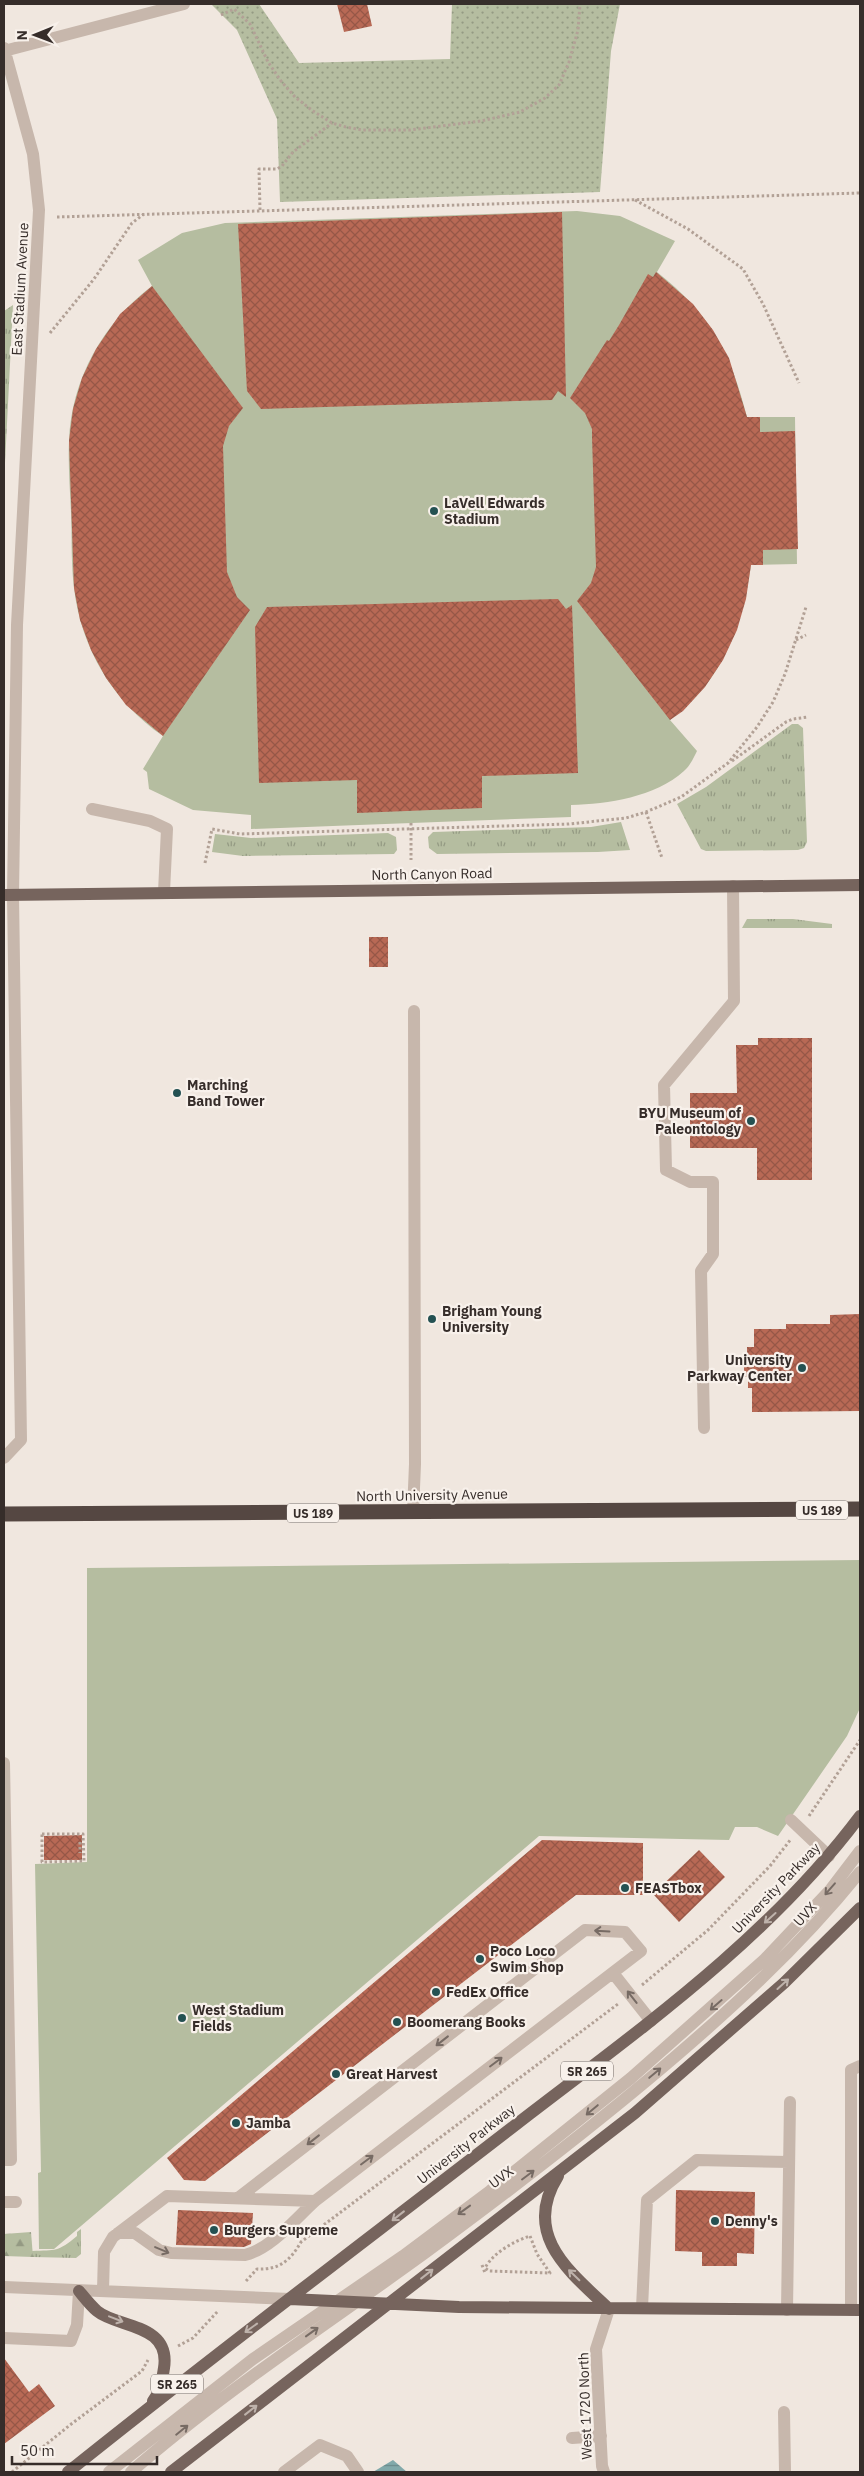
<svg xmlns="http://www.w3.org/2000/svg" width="864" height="2476" viewBox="0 0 864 2476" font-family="'IBM Plex Sans',sans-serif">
<defs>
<pattern id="grass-tufts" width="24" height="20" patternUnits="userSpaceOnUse" patternTransform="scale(1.25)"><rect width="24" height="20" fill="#b5bda0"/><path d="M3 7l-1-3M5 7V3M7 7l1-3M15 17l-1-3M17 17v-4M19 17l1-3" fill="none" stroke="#949a83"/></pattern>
<pattern id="forest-firs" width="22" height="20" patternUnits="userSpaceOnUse" patternTransform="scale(1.25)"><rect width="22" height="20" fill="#b5bda0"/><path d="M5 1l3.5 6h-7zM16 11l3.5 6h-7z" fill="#949a83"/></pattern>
<pattern id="park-dots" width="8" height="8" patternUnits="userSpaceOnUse" patternTransform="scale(1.25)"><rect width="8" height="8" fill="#b5bda0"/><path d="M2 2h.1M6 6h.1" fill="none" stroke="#949a83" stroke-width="1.8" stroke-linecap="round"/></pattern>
<pattern id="water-rules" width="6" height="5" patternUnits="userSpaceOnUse" patternTransform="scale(1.25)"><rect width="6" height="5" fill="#81a9aa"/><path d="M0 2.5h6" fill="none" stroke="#6a8a8b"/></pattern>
<pattern id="building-cross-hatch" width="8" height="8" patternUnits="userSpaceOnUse" patternTransform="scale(1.25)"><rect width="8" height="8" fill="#b86955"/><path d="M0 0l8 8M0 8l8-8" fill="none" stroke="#965747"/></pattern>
</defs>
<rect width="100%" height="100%" fill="#f0e7df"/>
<path fill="url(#grass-tufts)" d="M13,305L5,463L4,464V311Z
M792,724H798L803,728L807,842L804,848L798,850L706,851L701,849L677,804L706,787Z
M621,822L630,850L598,852L437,854L429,848L428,837L433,832L591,827Z
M388,833L396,837L397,850L394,854L243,856L212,852L215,834L251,838Z
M747,919H793L832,924V928H742Z
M81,2229V2254L76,2258L33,2257L32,2251C56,2250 58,2252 77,2236V2232Z"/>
<path fill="url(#forest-firs)" d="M31,2232L33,2257L4,2256V2234Z"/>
<path fill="url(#park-dots)" d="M211,4H259L299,63L450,59L452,4H620L611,51L600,192L280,202L277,119L237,30Z"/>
<path fill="#b5bda0" d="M577,211L620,216L675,241L657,272C711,315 730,351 747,417H795L797,564L751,565C742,628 722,681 670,720L697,751C694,757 690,766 684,771C655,797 608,804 571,805V817L251,829V815L193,810L149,789L147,772L143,769L163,736C113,702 81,648 74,588C71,564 72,538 71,513C70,489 68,464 69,441C71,379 104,322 152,286L138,260L182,233L225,223Z
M860,1560V1708L847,1736L778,1836L757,1827H735L729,1840L539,1836L54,2249H39L38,2173L41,2172L35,1864L87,1862V1568Z"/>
<path fill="url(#water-rules)" d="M393,2460L407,2472H373Z"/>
<path fill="url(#building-cross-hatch)" d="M337,4H367L372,26L344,32Z
M562,212L566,397L558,391L552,400L261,409L247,391L238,224Z
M656,272L693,304L713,330L729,358L747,417H760V432L795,431L798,549L763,550V565H751L746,599L737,630L723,660L705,687L683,711L670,720L577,601L591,583L596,567L592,437V429L585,413L570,398L607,340L609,341L619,325L648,274L653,277Z
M152,286L243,408L229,426L223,446L227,572L237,597L250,610L163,736L126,705L106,678L91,650L80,620L74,588L69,441L73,409L82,378L96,349L120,314Z
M558,599L566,609L572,605L578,773L482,776V808L357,813V780L259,783L255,627L267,607Z
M369,937H388V967H369Z
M758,1038H812V1180H757V1148H690V1093H737L736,1045H758Z
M860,1314V1411L752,1412V1388H748V1377H744V1358H747V1347H754V1329H786V1324H830V1315Z
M82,1835V1860H44V1836Z
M542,1840L643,1843V1895H576L205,2181L184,2180L167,2158Z
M699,1850L725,1877L679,1922L653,1894Z
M676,2190L755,2192L754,2254L737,2253V2266H702V2252L675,2251Z
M178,2210L253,2213L251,2244L244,2247L176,2245Z
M4,2358L29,2392L39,2384L55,2406L4,2444Z"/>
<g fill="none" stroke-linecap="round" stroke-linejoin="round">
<path stroke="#b2a196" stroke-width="3" stroke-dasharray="2.5 2.5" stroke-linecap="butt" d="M221,15L234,9L250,24L268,62L281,81L295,97L313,111L332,123L346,127L362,130H410L481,121L520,112L545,98L559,85L569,62L578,30L580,4
M635,200L688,229L743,269L763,304L799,383
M260,210L259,169H277L282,166L293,152L332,123
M57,217L860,193
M50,333L94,279L132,223L144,214
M796,640L806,635
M732,761L786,722L793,719L808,717
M646,812L662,858
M411,823V860
M205,863L212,829L240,834L569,824L626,818L646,812L681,797L728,763L757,727L773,702L785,674L806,607
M809,1816L860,1740
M42,1834H83L84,1861L42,1862Z
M80,1842V1853
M642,1985L708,1930L770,1866L791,1839
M530,2236L537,2254L550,2273L489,2271L485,2268C493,2253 514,2241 530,2236Z
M482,2265L485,2273
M246,2281L257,2269C279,2270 290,2261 301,2242L618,2004
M178,2346L193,2338L218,2311
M12,2472L70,2425L142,2371L148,2360"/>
<path stroke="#c7b7ac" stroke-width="12" d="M4,48L33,154L39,210L17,625L13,895L21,1440L4,1458
M4,51L184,4
M92,809L150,821L167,829L164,892
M704,1428L701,1271L713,1254V1182H690L666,1170L664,1085L734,1001L733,886
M413,1512L415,1464L414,1011
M4,1763L11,2160H4
M791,1820L829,1856
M613,1973L651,2021
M4,2202H16
M118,2233H135L159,2250L171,2253L245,2255C272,2248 295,2219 315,2201L641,1951L625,1932L585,1930L238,2198
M4,2287L290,2299
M103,2291L104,2252L113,2237L167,2196L315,2201
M642,2308L647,2200L697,2160L789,2162
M787,2310L790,2102
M851,2310V2070L860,2066
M4,2338L71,2341L77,2325L79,2291
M784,2412L785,2472
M572,2438L601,2436
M109,2472L253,2359L403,2256L490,2191L631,2078L764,1960L831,1889L860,1851
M131,2472C224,2391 326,2325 425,2253C501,2197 577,2139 650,2078C725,2015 798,1949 860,1872
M284,2472L320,2445L347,2456L358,2472
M604,2472L602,2466L596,2349L609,2309"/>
<path stroke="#76645d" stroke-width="12" d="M4,895L860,885
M558,2176C521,2235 570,2272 609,2309
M79,2291C84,2297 90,2305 97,2311C117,2328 171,2323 164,2368C162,2380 161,2391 153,2401
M290,2299L459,2307L860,2310
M68,2472C216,2353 368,2239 518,2123C640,2029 767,1940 860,1816
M171,2472L635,2113L784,1983L860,1908"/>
<path stroke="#554742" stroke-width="15" d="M4,1514L860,1509"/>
</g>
<defs><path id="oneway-shaft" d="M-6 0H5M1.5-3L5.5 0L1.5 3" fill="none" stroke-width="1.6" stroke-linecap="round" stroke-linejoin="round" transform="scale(1.25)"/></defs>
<g stroke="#776b64">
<use href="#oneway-shaft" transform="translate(830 1889) rotate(131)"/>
<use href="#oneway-shaft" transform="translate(602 1931) rotate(-177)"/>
<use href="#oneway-shaft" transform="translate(632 1997) rotate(-128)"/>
<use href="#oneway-shaft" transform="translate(716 2005) rotate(139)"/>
<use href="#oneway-shaft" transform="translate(442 2041) rotate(142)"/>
<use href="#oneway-shaft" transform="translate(496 2062) rotate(-37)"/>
<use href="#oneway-shaft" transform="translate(655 2073) rotate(-40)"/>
<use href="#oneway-shaft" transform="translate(592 2110) rotate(140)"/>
<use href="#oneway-shaft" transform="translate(313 2140) rotate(142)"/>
<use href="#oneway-shaft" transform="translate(367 2160) rotate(-37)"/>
<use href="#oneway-shaft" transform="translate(528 2175) rotate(-37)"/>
<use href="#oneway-shaft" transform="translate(464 2210) rotate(144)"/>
<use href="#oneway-shaft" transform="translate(162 2250) rotate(23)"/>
<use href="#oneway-shaft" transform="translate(312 2332) rotate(-36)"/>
<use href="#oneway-shaft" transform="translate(182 2430) rotate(-39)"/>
</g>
<g stroke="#beb2ab">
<use href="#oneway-shaft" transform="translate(770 1918) rotate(138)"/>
<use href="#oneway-shaft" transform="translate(783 1984) rotate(-42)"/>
<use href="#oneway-shaft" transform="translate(398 2216) rotate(142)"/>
<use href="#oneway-shaft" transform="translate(427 2274) rotate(-38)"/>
<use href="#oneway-shaft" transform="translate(574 2275) rotate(-136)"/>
<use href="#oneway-shaft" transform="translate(116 2319) rotate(21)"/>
<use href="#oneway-shaft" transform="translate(251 2328) rotate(144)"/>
<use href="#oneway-shaft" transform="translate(251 2410) rotate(-38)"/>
</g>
<g fill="#245152" stroke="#f8f1eb" stroke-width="2">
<circle cx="434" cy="511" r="5"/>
<circle cx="177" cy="1093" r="5"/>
<circle cx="751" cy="1121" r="5"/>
<circle cx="432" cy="1319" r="5"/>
<circle cx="802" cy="1368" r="5"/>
<circle cx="625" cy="1888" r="5"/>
<circle cx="480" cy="1959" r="5"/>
<circle cx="436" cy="1992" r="5"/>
<circle cx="182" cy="2018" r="5"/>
<circle cx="397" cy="2022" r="5"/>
<circle cx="336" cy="2074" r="5"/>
<circle cx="236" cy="2123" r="5"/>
<circle cx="715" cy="2221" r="5"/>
<circle cx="214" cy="2230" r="5"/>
</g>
<g text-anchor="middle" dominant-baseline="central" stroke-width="4.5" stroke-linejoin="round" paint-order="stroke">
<g fill="#f8f1eb" stroke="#706864" stroke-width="1">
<rect x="796" y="1500.5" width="52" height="19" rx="4"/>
<rect x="287" y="1503.5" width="52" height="19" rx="4"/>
<rect x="561" y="2061.5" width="52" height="19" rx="4"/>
<rect x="151" y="2374.5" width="52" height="19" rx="4"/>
</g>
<g font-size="12" font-weight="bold" fill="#362d2a">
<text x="822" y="1510">US 189</text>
<text x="313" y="1513">US 189</text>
<text x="587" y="2071">SR 265</text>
<text x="177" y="2384">SR 265</text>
</g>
<g font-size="14" fill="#362d2a" stroke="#f8f1eb">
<text transform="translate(20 289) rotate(-87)">East Stadium Avenue</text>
<text transform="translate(432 874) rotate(-1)">North Canyon Road</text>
<text transform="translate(432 1495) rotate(-1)">North University Avenue</text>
<text transform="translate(776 1888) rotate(-46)">University Parkway</text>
<text transform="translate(805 1914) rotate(-48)">UVX</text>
<text transform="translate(466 2144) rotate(-38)">University Parkway</text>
<text transform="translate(501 2177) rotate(-37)">UVX</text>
<text transform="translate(585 2406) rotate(-92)">West 1720 North</text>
</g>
<g font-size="14" font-weight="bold" fill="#362d2a" stroke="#f8f1eb" text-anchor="start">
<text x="444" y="503">LaVell Edwards<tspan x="444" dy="16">Stadium</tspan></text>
<text x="187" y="1085">Marching<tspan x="187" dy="16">Band Tower</tspan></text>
<text x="741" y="1113" text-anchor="end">BYU Museum of<tspan x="741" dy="16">Paleontology</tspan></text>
<text x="442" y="1311">Brigham Young<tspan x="442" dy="16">University</tspan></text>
<text x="792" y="1360" text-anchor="end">University<tspan x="792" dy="16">Parkway Center</tspan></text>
<text x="635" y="1888">FEASTbox</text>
<text x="490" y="1951">Poco Loco<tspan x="490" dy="16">Swim Shop</tspan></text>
<text x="446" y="1992">FedEx Office</text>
<text x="192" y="2010">West Stadium<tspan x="192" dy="16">Fields</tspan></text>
<text x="407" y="2022">Boomerang Books</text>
<text x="346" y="2074">Great Harvest</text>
<text x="246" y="2123">Jamba</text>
<text x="725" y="2221">Denny's</text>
<text x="224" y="2230">Burgers Supreme</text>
</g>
</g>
<rect width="864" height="2476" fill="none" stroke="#362d2a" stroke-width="10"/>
<g transform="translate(35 35) rotate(269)" stroke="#f8f1eb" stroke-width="4" paint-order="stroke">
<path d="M0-4L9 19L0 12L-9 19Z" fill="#362d2a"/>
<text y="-8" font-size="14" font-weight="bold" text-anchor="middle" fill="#362d2a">N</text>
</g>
<path d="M12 2456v8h145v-8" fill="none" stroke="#362d2a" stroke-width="2.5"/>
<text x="20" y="2456" font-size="15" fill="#362d2a" stroke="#f8f1eb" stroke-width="4" paint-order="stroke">50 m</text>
</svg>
